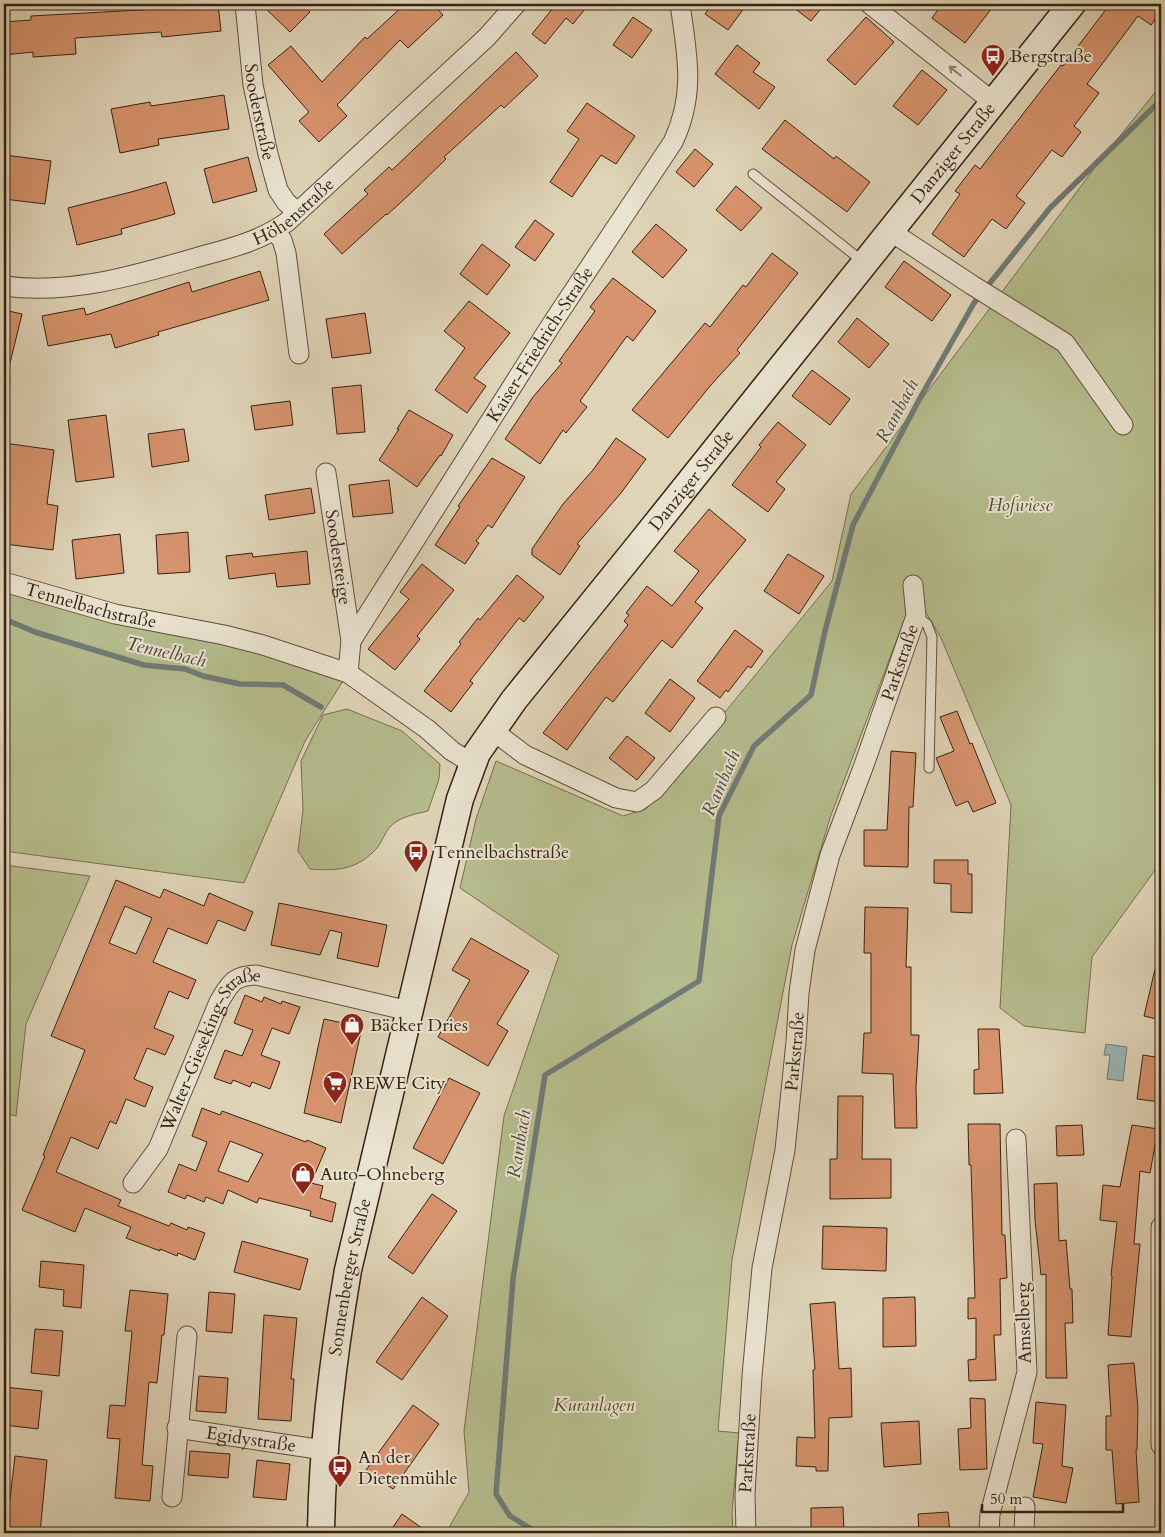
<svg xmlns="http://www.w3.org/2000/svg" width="1165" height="1537" viewBox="0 0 1165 1537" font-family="Cardo,serif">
<rect width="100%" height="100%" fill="#dfd4b7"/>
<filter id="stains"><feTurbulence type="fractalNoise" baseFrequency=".004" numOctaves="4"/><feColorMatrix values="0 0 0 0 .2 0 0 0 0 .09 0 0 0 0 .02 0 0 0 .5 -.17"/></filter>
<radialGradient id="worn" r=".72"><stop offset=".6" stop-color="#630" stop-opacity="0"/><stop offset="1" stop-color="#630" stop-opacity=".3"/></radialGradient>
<path fill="#b5bc8c" stroke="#757050" d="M1161,85V862L1092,957L1085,1033L1024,1026L1000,1008L1011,805L941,638L925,611L906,615L830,818L792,945L732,1260L718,1431L739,1433L732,1512L733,1533H446L469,1492L464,1431L504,1116L559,955L460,888L476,819L496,761L623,816L646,809L832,581L851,494L1099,162Z
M4,582L348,673L305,741L244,883L4,851Z
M347,709L402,731L440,764L439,779L428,811C415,814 398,817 389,828C384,834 382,842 377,848C357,870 338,871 310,869L298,851L303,810L301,761L323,715Z
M4,865L90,876L26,1024L16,1116L4,1113Z"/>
<path fill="#98b5b9" stroke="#707b77" d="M1106,1044L1127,1047L1123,1081L1107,1079L1110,1055H1104Z"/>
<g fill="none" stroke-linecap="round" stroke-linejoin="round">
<path stroke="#707b77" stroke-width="5.5" d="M4,619L35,632L144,665L185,669L203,676L240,684L283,685L321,707
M538,1533L510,1516L496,1494L513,1279L545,1075L699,981L719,816L754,746L811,695L825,631L853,525L920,398L974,303L1050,208L1161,100"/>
</g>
<path fill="#d7936d" stroke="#352313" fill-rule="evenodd" d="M158,4H218L221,31L162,37L161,32L75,38L76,54L33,57V52L4,55V22L31,20V16L158,9Z
M261,4H301L310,12L290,32Z
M405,4H433L443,15L408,48L400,40L337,105L347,116L319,142L299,121L309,112L268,65L291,46L322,82L365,37L367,39Z
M547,4H589L573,24L566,18L545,44L532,34L553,8Z
M712,4H747L728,30L705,14Z
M789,4H825L811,21Z
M942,4H995L965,43L932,18Z
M1110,4H1161V11L1151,25L1138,16L1087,84L1099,93L1074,126L1081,132L1062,157L1052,150L1016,196L1025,203L1006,229L992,219L964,257L932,234L960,194L955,191L975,165L980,169L1061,65L1063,66Z
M633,17L652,30L632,58L613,45Z
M866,17L894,42L855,85L827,60Z
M737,45L760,63L753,72L775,87L759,109L715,74Z
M516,52L538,76L504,108L501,105L444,157L446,159L412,192L387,215L386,214L342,254L324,234L368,194L364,190L389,167L392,170Z
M922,70L947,90L918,125L893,106Z
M224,95L229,129L158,139L159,145L120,153L111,109L150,102L151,106Z
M587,103L635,136L616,164L601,155L572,197L550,182L579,139L567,131Z
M785,120L834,159L836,156L870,182L847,212L762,149Z
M695,149L713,164L694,187L676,172Z
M5,155L51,161L45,204L4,199Z
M248,157L257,191L213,203L204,169Z
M166,182L175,214L121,229L122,234L77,245L68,208L131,192Z
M736,186L762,208L741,231L716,210Z
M535,220L554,234L535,261L515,247Z
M656,224L687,250L663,278L632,252Z
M482,244L510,265L487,295L460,274Z
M772,253L798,273L737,350L740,353L710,386L668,438L632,410L705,323L710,327L743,285L746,287Z
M904,261L951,295L932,321L885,287Z
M260,271L269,300L158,332L159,335L115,348L111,334L48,346L42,316L84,308L86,315L189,282L192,292Z
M613,278L656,311L633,341L627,336L580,401L587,407L566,433L563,430L540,464L505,439L533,397L562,363L559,361L595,311L590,307Z
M469,301L510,333L474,378L486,386L467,413L435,390L465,348L444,331Z
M4,310L22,314L9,367L4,366Z
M365,313L371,353L332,358L326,319Z
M857,318L889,344L869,368L838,342Z
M812,370L850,399L830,425L792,396Z
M361,385L365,432L337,434L332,388Z
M290,401L293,425L255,430L251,406Z
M409,410L453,435L441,456L440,455L417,487L379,460L399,429H397Z
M106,415L114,477L76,482L68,420Z
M778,422L806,445L776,482L785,489L768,512L732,485L761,447L759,445Z
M184,429L189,461L152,467L148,434Z
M616,438L646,459L621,493L577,544L580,546L560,575L532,555V549L563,504L593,470Z
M4,443L54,450L47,504L58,506L53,550L4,544Z
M492,458L525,477L492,528L488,525L476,541L479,543L465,564L435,545L460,507L458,506Z
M389,480L393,513L353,517L349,485Z
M311,488L315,513L269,520L265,495Z
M709,509L746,540L695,602L703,608L672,648L662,640L613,702L606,697L567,750L543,733L628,625L624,621L629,615L626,613L647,586L672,606L699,571L674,551Z
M188,532L190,572L158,574L156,535Z
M120,534L124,573L76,579L72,540Z
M307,551L310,584L277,587L275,573L229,579L226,556L252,553L253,557Z
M788,554L824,576L799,614L764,591Z
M422,564L454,590L417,636L420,639L395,670L368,649L409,599L400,592Z
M517,575L544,597L524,622L519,618L470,681L473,683L451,712L424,691L461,644L459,642L478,618L480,620Z
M735,630L763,651L751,668L748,666L728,692L726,690L720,698L697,681Z
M670,679L695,698L670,732L645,713Z
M957,711L970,744L972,743L996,803L973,812L968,801L956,806L936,758L954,751L940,717Z
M627,736L655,758L637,780L609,758Z
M891,751L916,753L913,807H909L908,867L864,866V830H887Z
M934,860H968V874H972V913L951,912V884L934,883Z
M116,880L160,898L164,889L204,906L209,893L253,912L245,931L218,920L207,944L168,928L153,962L196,980L188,999L169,991L154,1028L174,1036L165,1055L147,1048L134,1079L153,1087L145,1107L126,1099L116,1124L110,1121L98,1149L71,1137L56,1172L121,1200L118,1206L169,1226L171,1223L187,1230L188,1227L205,1233L195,1260L178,1253L177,1256L160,1249V1251L126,1238L131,1227L85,1208L75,1232L22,1210L45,1156L43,1155L85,1050L51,1036ZM125,906L152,918L136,954L109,943Z
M279,903L387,925L378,967L337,958L342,933L330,930L320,955L271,945Z
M865,907L908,908L906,967H911V1035H919L916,1088L917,1128H895L893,1074L862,1073L864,1033H871V953H864Z
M471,938L529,971L497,1024L508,1031L488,1066L438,1037L470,980L452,970Z
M1155,969L1161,970V1020L1144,1016Z
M245,995L262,1002L264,997L281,1004L282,1001L300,1007L289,1034L272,1028L261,1055L280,1062L270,1089L252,1082L250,1087L233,1080L231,1084L214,1078L225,1050L242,1056L253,1030L234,1023Z
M324,1019L362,1027L341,1123L304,1113Z
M978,1029H999L1003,1093L974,1094V1070L979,1069Z
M1143,1055L1161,1058L1160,1102L1137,1099Z
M449,1078L480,1093L443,1164L413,1148Z
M838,1096H863L862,1159H891V1198L830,1199V1159H837Z
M202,1108L220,1115L222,1111L306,1142L307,1140L326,1148L311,1183L323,1186L320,1198L336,1203L332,1222L310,1216L311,1211L259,1198L257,1203L228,1190L223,1204L206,1197L204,1202L187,1195L185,1199L168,1192L179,1164L196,1171L207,1142L192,1136ZM230,1141L263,1154L248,1182L218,1171Z
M968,1124H1000L1002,1235H1005L1007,1278L1000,1279L1001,1335H994L996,1380L969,1381L968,1360L976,1359V1318L968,1319V1298H975L971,1165H969Z
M1082,1125L1084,1155L1057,1156L1056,1126Z
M1132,1125L1158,1129L1150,1173L1140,1171L1134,1244H1140L1131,1337L1108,1335L1112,1276L1111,1275L1117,1222L1100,1220L1103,1185L1120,1187Z
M1057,1183L1059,1241L1066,1240L1070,1289H1072L1073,1323H1065L1067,1378H1046V1274L1041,1275L1035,1220L1034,1184Z
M432,1194L457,1211L413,1274L388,1257Z
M823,1226L887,1228L886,1271L822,1269Z
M242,1241L308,1259L300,1290L234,1272Z
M41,1261L84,1265L81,1308L63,1306L64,1290L39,1287Z
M130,1290L168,1294L164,1335H162L157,1383L149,1382L142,1465L153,1466L150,1501L115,1498L120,1439L107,1438L110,1405L125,1406L132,1331H125Z
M209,1292L235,1294L232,1333L206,1331Z
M422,1297L448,1316L402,1380L376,1362Z
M915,1297L916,1346L883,1347V1298Z
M835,1302L839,1369L851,1368L852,1417L829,1418L828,1471H816V1467L796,1466L797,1437L815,1438L813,1370L815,1369L810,1304Z
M264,1315L297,1318L291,1379H294L291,1421L258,1419Z
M35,1329L63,1331L59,1376L31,1373Z
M1134,1363L1138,1408L1137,1450H1136L1139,1502L1116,1504L1112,1450H1106V1416H1111L1108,1365Z
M199,1376L228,1378L226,1413L196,1411Z
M4,1387L42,1391L38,1429L4,1425Z
M970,1398L985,1399L987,1469L960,1470L958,1429L971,1428Z
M1036,1402L1066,1405L1062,1466L1073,1468L1066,1503L1033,1497L1043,1444L1033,1443Z
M413,1405L439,1424L393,1489L366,1470Z
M919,1421L921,1464L884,1467L881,1423Z
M190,1451L230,1454L228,1478L188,1475Z
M15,1456L47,1460L40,1533H6Z
M257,1460L290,1464L286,1500L253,1497Z
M843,1507L844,1533H811V1508Z
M948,1512L950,1533H919L918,1514Z
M402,1514L429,1533H389Z"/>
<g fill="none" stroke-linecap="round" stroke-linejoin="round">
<defs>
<path id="lane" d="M753,174L862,261
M916,616L927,624L932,637L929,768"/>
<g id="street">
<path id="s1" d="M245,4L253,85L268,154L278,190L286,202L297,212"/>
<path d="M870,4L993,102"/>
<path d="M275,230L282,240L286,253L299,354"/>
<path d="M890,231L972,285L1065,343L1123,425"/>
<path id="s2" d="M4,286C69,295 133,276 195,258C227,249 259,242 287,222L487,37L516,4"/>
<path id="s3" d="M326,473L351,641"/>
<path id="s4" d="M4,582L115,614L224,635L263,645L348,673L427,729L452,751L473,764"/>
<path id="s5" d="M348,673L351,641L553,322L673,142C696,94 687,54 680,4"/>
<path d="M492,730L525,755L616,798L637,802L654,790L716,717"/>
<path id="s6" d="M133,1183L158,1149L219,1002C230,984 232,976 256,975L409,1011"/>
<path d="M1161,1227V1445"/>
<path id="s7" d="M177,1428L324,1450"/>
<path d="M172,1497L187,1336"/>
<path id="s8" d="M746,1533L745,1494L752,1376L762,1268L785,1150L796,1042L799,993L805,950L830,855L864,765L916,616L913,585"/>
<path d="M989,1533L990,1514L1027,1372L1016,1139"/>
<path d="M1024,1533L1025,1507"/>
</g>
<g id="secondary">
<path id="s9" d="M321,1533C322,1445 333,1358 348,1270L453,828L460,799L477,753L514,700L640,544L1072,4"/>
</g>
</defs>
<use href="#lane" stroke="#604f3c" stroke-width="11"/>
<use href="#street" stroke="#604f3c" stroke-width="21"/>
<use href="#secondary" stroke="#352313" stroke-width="29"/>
<use href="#lane" stroke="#eae3d0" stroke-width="9"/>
<use href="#street" stroke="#eae3d0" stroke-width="19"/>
<use href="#secondary" stroke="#eae3d0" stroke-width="26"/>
</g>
<defs><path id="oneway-shaft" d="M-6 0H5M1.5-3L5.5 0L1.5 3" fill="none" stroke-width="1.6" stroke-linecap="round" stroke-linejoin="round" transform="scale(1.25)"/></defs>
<use stroke="#908372" href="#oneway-shaft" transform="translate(955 71) rotate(-142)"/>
<defs>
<symbol id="bus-pin" viewBox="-11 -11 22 30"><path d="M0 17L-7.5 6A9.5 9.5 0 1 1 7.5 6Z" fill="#8f2418" stroke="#eae3d0"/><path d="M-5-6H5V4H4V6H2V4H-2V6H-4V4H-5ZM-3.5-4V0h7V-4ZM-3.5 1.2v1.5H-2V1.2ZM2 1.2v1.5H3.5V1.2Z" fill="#fff"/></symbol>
<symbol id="shop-pin" viewBox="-11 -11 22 30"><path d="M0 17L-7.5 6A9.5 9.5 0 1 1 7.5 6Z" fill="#8f2418" stroke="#eae3d0"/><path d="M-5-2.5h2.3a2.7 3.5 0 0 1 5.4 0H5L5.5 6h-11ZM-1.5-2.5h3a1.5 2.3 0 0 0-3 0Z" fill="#fff"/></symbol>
<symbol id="supermarket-pin" viewBox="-11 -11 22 30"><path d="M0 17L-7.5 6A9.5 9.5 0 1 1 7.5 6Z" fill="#8f2418" stroke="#eae3d0"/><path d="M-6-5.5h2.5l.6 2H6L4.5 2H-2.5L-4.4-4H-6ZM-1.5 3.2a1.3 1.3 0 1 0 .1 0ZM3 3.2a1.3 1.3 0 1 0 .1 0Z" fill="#fff"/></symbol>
</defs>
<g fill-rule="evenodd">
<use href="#bus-pin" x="979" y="42" width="28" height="38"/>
<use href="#bus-pin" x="402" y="838" width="28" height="38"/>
<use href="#shop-pin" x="338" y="1011" width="28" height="38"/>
<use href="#supermarket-pin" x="321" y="1069" width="28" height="38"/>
<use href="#shop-pin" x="289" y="1160" width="28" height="38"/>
<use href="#bus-pin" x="326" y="1453" width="28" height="38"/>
</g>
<g text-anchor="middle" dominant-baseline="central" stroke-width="4" stroke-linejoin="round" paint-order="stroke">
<g font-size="18" fill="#352313" stroke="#eae3d0" text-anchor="start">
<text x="1010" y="56">Bergstraße</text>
<text x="434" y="852">Tennelbachstraße</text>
<text x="370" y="1025">Bäcker Dries</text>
<text x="352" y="1083">REWE City</text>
<text x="320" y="1174">Auto-Ohneberg</text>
<text x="358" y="1457">An der<tspan x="358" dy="21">Dietenmühle</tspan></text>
</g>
<g font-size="18" fill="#352313" stroke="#eae3d0">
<text stroke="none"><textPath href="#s1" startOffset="109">Sooderstraße</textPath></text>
<text stroke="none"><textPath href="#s9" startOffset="1564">Danziger Straße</textPath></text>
<text stroke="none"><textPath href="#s2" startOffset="305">Höhenstraße</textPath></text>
<text stroke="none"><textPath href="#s5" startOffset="384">Kaiser-Friedrich-Straße</textPath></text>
<text stroke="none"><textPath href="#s9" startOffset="1145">Danziger Straße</textPath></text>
<text stroke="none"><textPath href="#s3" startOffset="85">Soodersteige</textPath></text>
<text stroke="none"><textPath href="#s4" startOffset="90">Tennelbachstraße</textPath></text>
<text stroke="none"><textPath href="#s8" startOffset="890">Parkstraße</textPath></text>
<text stroke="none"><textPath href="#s8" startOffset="485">Parkstraße</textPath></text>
<text stroke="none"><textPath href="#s6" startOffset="159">Walter-Gieseking-Straße</textPath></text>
<text stroke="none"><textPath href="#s9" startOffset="258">Sonnenberger Straße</textPath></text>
<text transform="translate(1024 1323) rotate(-92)">Amselberg</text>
<text stroke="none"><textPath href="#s7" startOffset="75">Egidystraße</textPath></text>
<text stroke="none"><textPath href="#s8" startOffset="80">Parkstraße</textPath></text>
</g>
<g font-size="18" font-style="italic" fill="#554931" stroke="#eae3d0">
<text x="1020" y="505">Hofwiese</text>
<text x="594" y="1405">Kuranlagen</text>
</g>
<g font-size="19" font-style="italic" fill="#4e483c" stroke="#eae3d0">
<text transform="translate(897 411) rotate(-62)">Rambach</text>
<text transform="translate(166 652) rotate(13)">Tennelbach</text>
<text transform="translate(721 783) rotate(-67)">Rambach</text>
<text transform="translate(519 1144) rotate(-81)">Rambach</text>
</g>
</g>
<rect width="1165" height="1537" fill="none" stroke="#dfd4b7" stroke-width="20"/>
<rect x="5" y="5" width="1155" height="1527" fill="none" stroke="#352313" stroke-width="2.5"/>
<rect x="10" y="10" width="1145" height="1517" fill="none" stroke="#352313"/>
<path d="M982 1504v8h141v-8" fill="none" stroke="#352313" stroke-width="2.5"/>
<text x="990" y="1504" font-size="15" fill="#352313" stroke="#eae3d0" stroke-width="4" paint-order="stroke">50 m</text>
<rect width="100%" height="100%" filter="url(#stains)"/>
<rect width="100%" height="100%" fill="url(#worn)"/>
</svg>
